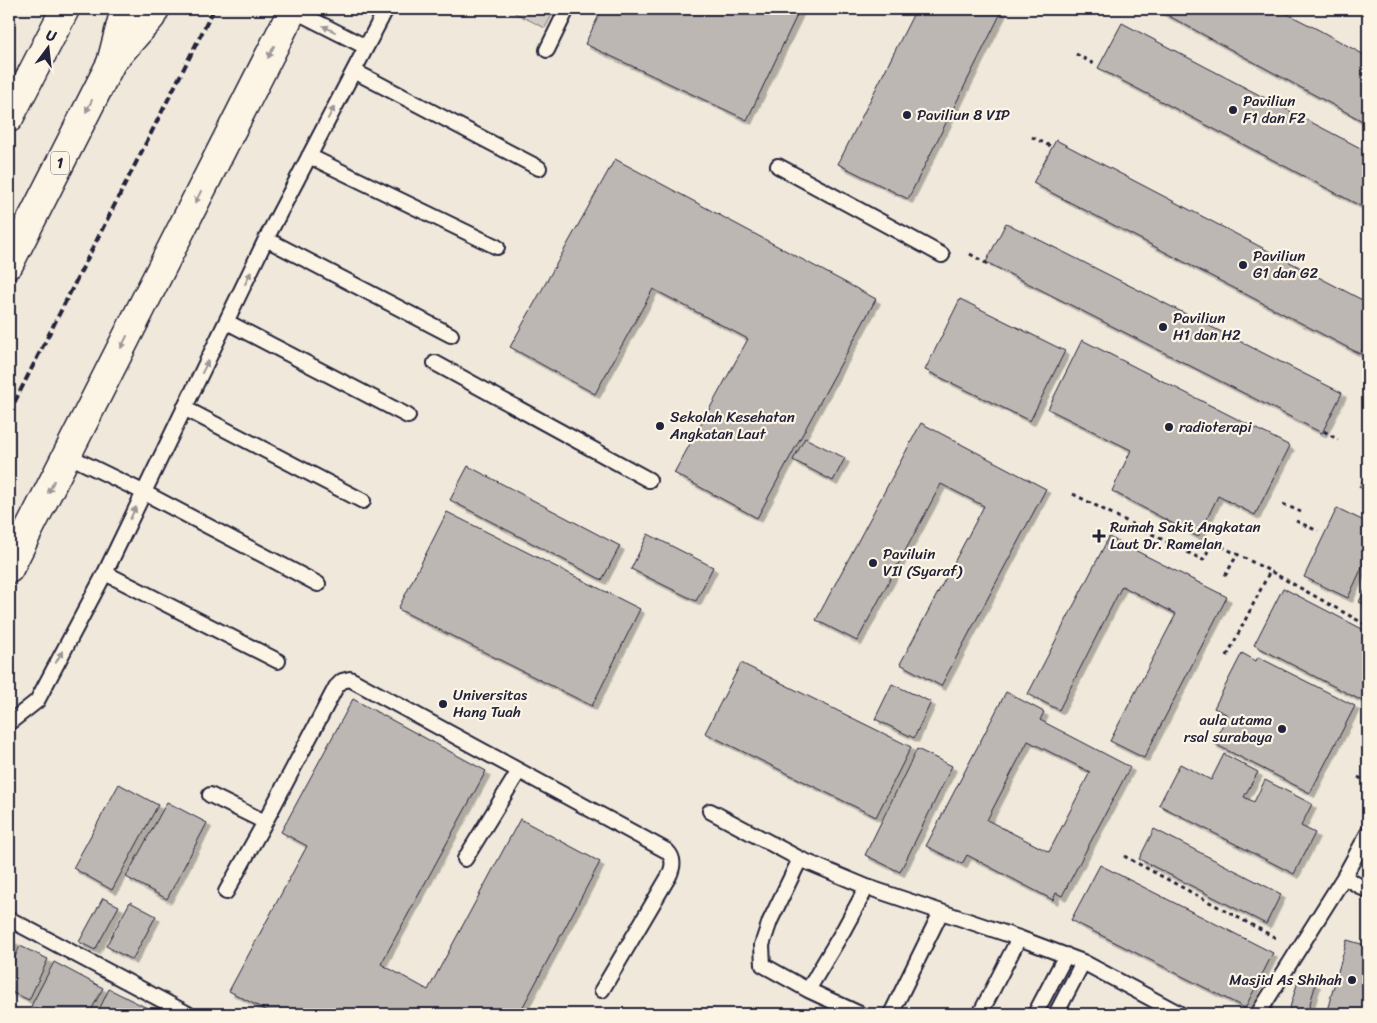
<svg xmlns="http://www.w3.org/2000/svg" width="1377" height="1023" viewBox="0 0 1377 1023" font-family="Sriracha,sans-serif">
<defs>
<filter id="shadow"><feDropShadow dx="4.5" dy="4.5" stdDeviation="0" flood-color="#0004"/></filter>
</defs>
<rect width="100%" height="100%" fill="#efe8db"/>
<filter id="ink" filterUnits="userSpaceOnUse"><feTurbulence type="fractalNoise" baseFrequency=".02" numOctaves="2"/><feDisplacementMap in="SourceGraphic" scale="10" xChannelSelector="R" yChannelSelector="G"/><feConvolveMatrix kernelMatrix="1 2 1 2 8 2 1 2 1" color-interpolation-filters="sRGB"/></filter>
<g filter="url(#ink)">
<path fill="#d1cbc3" stroke="#7a767f" d="M507,9H555L545,28Z"/>
<path fill="#bcb7b3" stroke="#22223b" fill-rule="evenodd" filter="url(#shadow)" d="M602,9H800L747,120L585,44Z
M916,9H1003L908,199L838,164Z
M1156,9H1278L1319,30L1368,57V124Z
M1122,23L1368,152V210L1098,68Z
M1056,140L1368,303V339L1360,354L1033,183Z
M615,159L876,299L757,518L674,473L748,339L653,289L595,394L510,347Z
M1006,223L1342,393L1322,433L986,262Z
M960,299L1065,351L1030,421L925,370Z
M1082,340L1290,446L1255,515L1218,496L1198,537L1112,491L1131,450L1048,409Z
M921,423L1046,489L941,686L900,664L984,506L941,484L857,641L816,620Z
M805,438L845,458L833,481L793,460Z
M468,466L620,546L602,580L450,500Z
M1368,470V492L1359,487Z
M1337,508L1368,523V565L1364,563L1348,598L1304,577Z
M447,512L640,609L592,706L398,609Z
M648,534L713,567L696,601L631,569Z
M1109,537L1227,597L1144,758L1110,741L1176,614L1122,586L1059,710L1028,694Z
M1368,584V606L1359,602Z
M1283,588L1368,632V704L1254,645Z
M1242,653L1256,661L1258,657L1355,706L1310,793L1213,743L1228,715L1214,708Z
M741,663L911,747L876,817L705,733Z
M892,684L931,702L914,738L875,719Z
M1006,692L1044,712L1040,720L1130,767L1062,896L1056,893L1053,900L967,855L962,864L926,846ZM1028,741L1090,772L1049,852L987,820Z
M353,699L486,771L381,964L428,990L520,819L600,862L519,1014H273L229,991L307,846L281,832Z
M917,749L952,766L900,872L865,855Z
M1224,754L1258,772L1244,797L1254,802L1265,780L1312,804L1301,826L1315,833L1294,874L1159,805L1180,764L1211,780Z
M119,784L158,805L112,890L73,868Z
M167,802L207,823L167,899L126,877Z
M1154,829L1281,894L1266,924L1139,859Z
M1100,865L1273,953L1245,1008L1071,920Z
M103,898L119,906L95,950L79,942Z
M130,902L156,916L132,960L106,946Z
M9,938L15,941L9,953Z
M1347,940L1368,946V1014H1326Z
M20,946L48,959L29,1000L9,991V970Z
M54,962L103,988L89,1014H46L31,1006Z
M1299,978L1316,983L1307,1014H1288Z
M109,989L151,1010L149,1014H97Z"/>
<g fill="none" stroke-linecap="round" stroke-linejoin="round">
<defs>
<path id="lane" d="M293,10L366,47
M547,50L567,9
M354,71L539,168
M309,156L497,247
M778,166L942,255
M266,239L451,335
M227,322L408,416
M435,363L649,480
M184,408L363,501
M67,455L143,492L318,584
M105,573L278,661
M9,723L37,701L105,573L266,239L386,9
M210,795L265,822L336,687L342,681L350,679L667,851C675,859 673,867 669,876L602,990
M710,811L800,859L867,887L1019,938L1083,962L1180,1014
M465,859L519,771
M800,859L770,921L762,945L763,965L808,990L843,931L867,887
M1344,877L1368,891
M226,892L265,822
M9,919L188,1014
M808,990L860,1014
M891,1014L941,912
M980,1014L1019,938
M1035,1014L1066,955
M1056,1014L1083,962
M1258,1014L1344,877L1368,833"/>
<path id="secondary" d="M9,569L293,9"/>
<path id="highway" d="M115,58L151,17L155,9
M9,118L65,9
M9,264L111,63L125,9"/>
</defs>
<use href="#lane" stroke="#22223b" stroke-width="18"/>
<use href="#secondary" stroke="#22223b" stroke-width="31"/>
<use href="#highway" stroke="#22223b" stroke-width="31"/>
<path stroke="#22223b" stroke-width="3" stroke-dasharray="4 4" stroke-linecap="butt" d="M1365,9L1368,10
M1076,54L1094,64
M1032,137L1050,146
M970,254L991,266
M1324,431L1338,440
M1073,494L1203,560L1213,542L1270,571L1368,626
M1283,504L1301,512
M1296,521L1318,531
M1225,576L1237,555
M1227,656L1270,571
M1358,777L1368,782
M1124,856L1276,938"/>
<use href="#lane" stroke="#fcf5e5" stroke-width="14"/>
<use href="#secondary" stroke="#fcf5e5" stroke-width="28"/>
<use href="#highway" stroke="#fcf5e5" stroke-width="28"/>
<path stroke="#22223b" stroke-width="4" stroke-dasharray="8 4" stroke-linecap="butt" d="M9,413L214,9"/>
</g>
<defs><path id="oneway-solid" d="M-6-.8H1V-3.2L6.5 0L1 3.2V.8H-6Z" transform="scale(1.25)"/></defs>
<g fill="#9a9698">
<use href="#oneway-solid" transform="translate(329 29) rotate(-153)"/>
<use href="#oneway-solid" transform="translate(271 52) rotate(117)"/>
<use href="#oneway-solid" transform="translate(89 106) rotate(117)"/>
<use href="#oneway-solid" transform="translate(331 113) rotate(-62)"/>
<use href="#oneway-solid" transform="translate(198 197) rotate(117)"/>
<use href="#oneway-solid" transform="translate(248 278) rotate(-65)"/>
<use href="#oneway-solid" transform="translate(124 342) rotate(117)"/>
<use href="#oneway-solid" transform="translate(205 367) rotate(-63)"/>
<use href="#oneway-solid" transform="translate(51 487) rotate(117)"/>
<use href="#oneway-solid" transform="translate(133 513) rotate(-65)"/>
<use href="#oneway-solid" transform="translate(59 657) rotate(-61)"/>
</g>
</g>
<g fill="#22223b" stroke="#fcf5e5" stroke-width="2">
<circle cx="1233" cy="110" r="5"/>
<circle cx="907" cy="115" r="5"/>
<circle cx="1243" cy="265" r="5"/>
<circle cx="1163" cy="327" r="5"/>
<circle cx="660" cy="426" r="5"/>
<circle cx="1169" cy="427" r="5"/>
<path d="M1096.5 528.5h5v5h5v5h-5v5h-5v-5h-5v-5h5z"/>
<circle cx="873" cy="563" r="5"/>
<circle cx="443" cy="704" r="5"/>
<circle cx="1282" cy="729" r="5"/>
<circle cx="1352" cy="980" r="5"/>
</g>
<g text-anchor="middle" dominant-baseline="central" stroke-width="4.5" stroke-linejoin="round" paint-order="stroke">
<rect fill="#fcf5e5" stroke="#63616e" stroke-width="1" x="51" y="151.5" width="18" height="23" rx="4"/>
<g font-size="14" font-weight="bold" fill="#22223b">
<text x="60" y="163">1</text>
</g>
<g font-size="15" fill="#22223b" stroke="#fcf5e5" text-anchor="start">
<text x="1243" y="101">Paviliun<tspan x="1243" dy="17">F1 dan F2</tspan></text>
<text x="917" y="115">Paviliun 8 VIP</text>
<text x="1253" y="256">Paviliun<tspan x="1253" dy="17">G1 dan G2</tspan></text>
<text x="1173" y="318">Paviliun<tspan x="1173" dy="17">H1 dan H2</tspan></text>
<text x="670" y="417">Sekolah Kesehatan<tspan x="670" dy="17">Angkatan Laut</tspan></text>
<text x="1179" y="427">radioterapi</text>
<text x="1110" y="527">Rumah Sakit Angkatan<tspan x="1110" dy="17">Laut Dr. Ramelan</tspan></text>
<text x="883" y="554">Paviluin<tspan x="883" dy="17">VII (Syaraf)</tspan></text>
<text x="453" y="695">Universitas<tspan x="453" dy="17">Hang Tuah</tspan></text>
<text x="1272" y="720" text-anchor="end">aula utama<tspan x="1272" dy="17">rsal surabaya</tspan></text>
<text x="1342" y="980" text-anchor="end">Masjid As Shihah</text>
</g>
</g>
<rect width="1377" height="1023" fill="none" stroke="#fcf5e5" stroke-width="30"/>
<rect x="15" y="15" width="1347" height="993" fill="none" stroke="#22223b" stroke-width="2" filter="url(#ink)"/>
<g transform="translate(48 48) rotate(15)" stroke="#fcf5e5" stroke-width="4" paint-order="stroke">
<path d="M0-4L9 19L0 12L-9 19Z" fill="#22223b"/>
<text y="-8" font-size="14" font-weight="bold" text-anchor="middle" fill="#22223b">U</text>
</g>
</svg>
